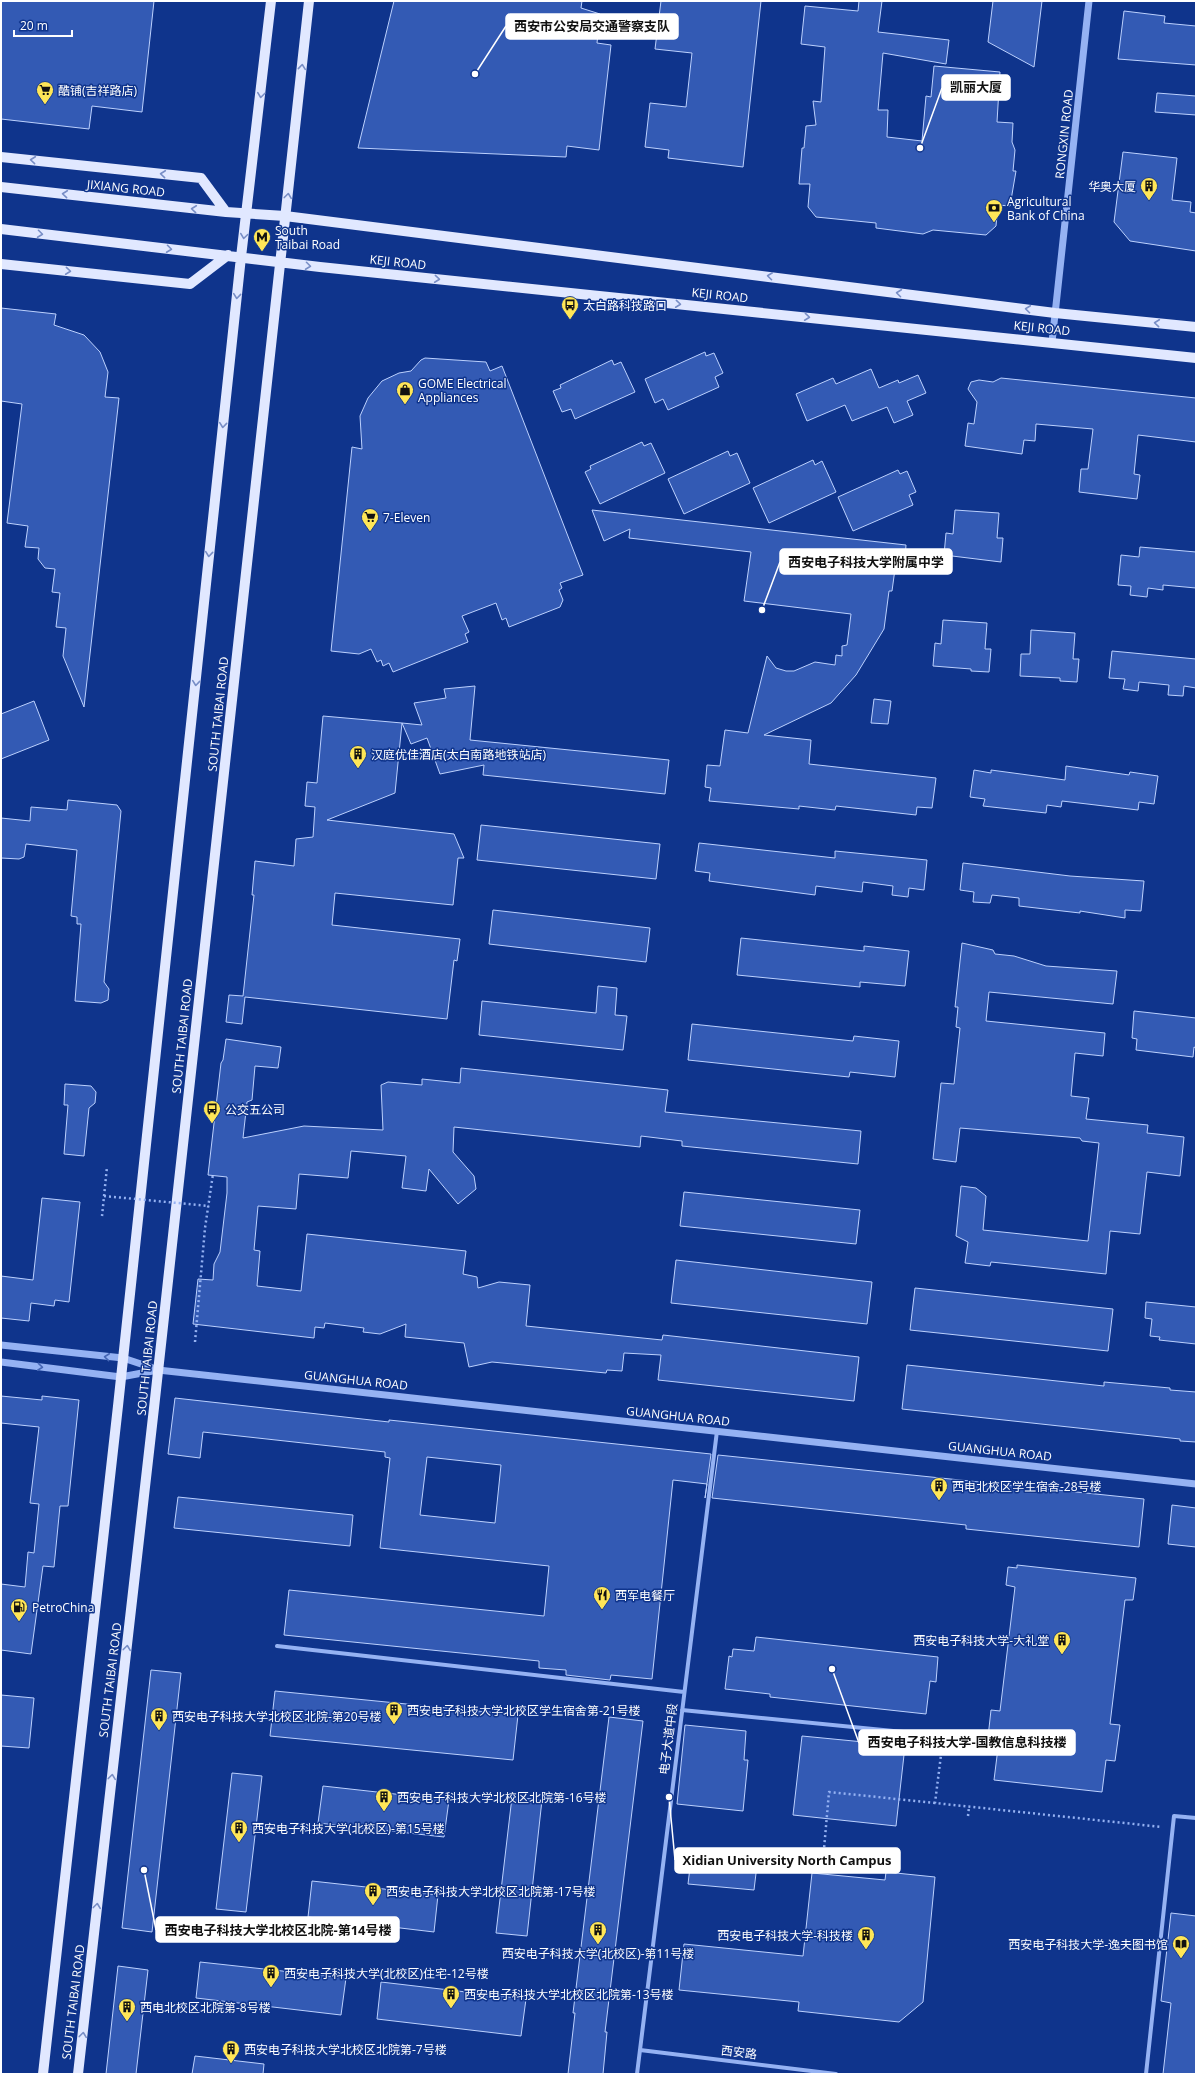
<svg xmlns="http://www.w3.org/2000/svg" width="1197" height="2075" viewBox="0 0 1197 2075" font-family="'Open Sans','Noto Sans SC',sans-serif">
<rect width="100%" height="100%" fill="#0f348c"/>
<path fill="#335ab4" stroke="#bcd1fe" fill-rule="evenodd" d="M1,1H154L142,112L92,106L89,129L1,119Z
M394,1H582L581,8L600,14L597,43L611,45L599,150L567,146L566,157L358,148Z
M661,1H761L743,167L668,158L669,150L645,147L650,103L686,107L692,53L655,49Z
M859,1H882L878,32L949,40L946,64L883,53L878,110H888L887,137L922,141L926,96L931,97L934,66L1000,72L997,122L1013,123L1012,142L1015,150L1013,171H1016L1010,206L998,205L996,226L986,235L933,230L923,234L876,228V223L816,217L808,207L810,184H799L802,148H804L806,126L816,125L813,101L821,102L825,47L801,44L805,6L858,11Z
M993,1H1042L1034,67L988,42Z
M1124,11L1165,16L1164,23L1196,26V65L1118,59Z
M1157,93L1196,96V115L1155,112Z
M1123,152L1177,158L1172,200L1191,202L1190,212L1196,213V251L1130,241L1114,222Z
M1,308L56,314L54,325L84,335L100,352L108,372L105,397L119,398L84,707L63,656L66,628L56,627L60,593L52,592L55,569L45,568L38,559L39,548L25,547L28,526L7,523L22,404L1,401Z
M705,352L706,356L714,353L723,373L715,377L719,387L668,410L663,399L655,403L645,379Z
M425,358L486,362L490,371L502,366L583,575L560,583L562,588L559,590L563,600L560,607L509,627L506,618L502,620L496,603L462,616L469,632L465,634L468,642L393,672L389,663L383,666L381,660L377,662L371,649L359,654L331,651L352,447L362,449L360,416L368,398L382,381L399,373L411,371L421,360Z
M612,360L614,365L621,362L635,392L575,419L571,409L562,412L553,391L561,388L560,385Z
M871,369L879,388L898,380L899,383L918,375L926,393L907,401L913,415L894,423L887,407L852,421L845,405L807,421L796,394L833,378L836,384Z
M1001,378L1196,398V442L1138,435L1134,474L1140,475L1137,499L1079,492L1081,469H1088L1093,429L1036,424L1035,441L1024,440L1022,454L965,446L968,423L974,424L977,402L968,389L971,382L979,380L993,382Z
M642,442L644,446L651,443L665,473L600,504L585,472L591,469L590,466Z
M728,451L730,456L737,453L750,483L684,514L668,479Z
M813,460L815,465L822,461L836,492L769,523L753,488Z
M898,470L900,474L907,471L916,492L909,495L913,505L853,531L838,497Z
M592,510L906,545L905,559L895,569L892,591H889L884,629L856,675L831,703L764,735L811,740L809,764L936,778L932,808L917,807L916,815L836,806L835,810L799,806V809L709,801L711,788L705,787L707,765L720,766L725,730L748,733L767,656L776,668L786,671H794L815,662L835,665L836,655L842,656V646L847,645L851,614L744,601L751,552L629,538L630,529L604,541Z
M955,510L999,513L997,538H1003L1001,562L944,555L946,533L953,534Z
M1140,547L1196,552V588L1163,585V590L1148,588L1147,597L1130,595L1131,586L1118,585L1121,555L1139,557Z
M943,620L987,623L985,649H991L989,672L971,671V669L933,666L935,643L941,644Z
M1031,630L1075,633L1073,659H1079L1077,682L1060,681V678L1020,676L1021,654H1030Z
M1112,651L1196,659V688L1184,686L1183,696L1168,695L1169,685L1139,682L1138,691L1123,689L1125,679L1109,678Z
M475,686L470,740L669,760L665,794L483,775L484,765L440,774L427,738L411,744L402,723L422,725L414,703L446,698L444,689Z
M874,699L891,701L888,724L871,723Z
M34,701L49,740L1,759V714Z
M323,716L402,723L395,793L327,820L454,834L464,858H458L453,905L335,893L332,925L460,939L457,961L454,960L447,1019L245,997L242,1024L226,1022L229,995L243,996L254,895H252L255,861L294,866L296,839L313,837L315,807L305,806L307,782L317,783Z
M1066,766L1129,775L1130,772L1158,776L1154,804L1139,802L1138,810L1062,801L1061,807L1047,805L1046,813L983,806L985,799L970,797L974,770L991,773V770L1065,780Z
M68,800L117,805L121,811L104,982L109,989L108,1000L101,1003L75,1001L81,924H77V917L71,916L77,850L26,844L24,857L19,859L1,858V818L30,821L31,807L67,810Z
M481,825L660,844L656,879L477,860Z
M699,843L835,858V851L927,860L924,890L909,888L908,897L892,895L893,886L863,882L862,892L816,886L815,895L709,881L710,873L695,871Z
M963,863L1070,876L1144,881L1141,911L1125,910V918L1080,911V913L1019,906V898L992,895L990,903L973,902L974,892L960,890Z
M493,910L650,928L646,962L489,944Z
M741,938L864,951V946L909,951L905,986L860,982V987L737,975Z
M962,943L993,950L995,954L1014,956L1046,966L1117,971L1113,1004L989,992L986,1021L1105,1033L1103,1056L1075,1053L1071,1096L1089,1098L1086,1119L1148,1125L1147,1133L1184,1137L1180,1176L1147,1172L1140,1234L1110,1231L1106,1274L991,1262L990,1266L965,1263L968,1242L956,1236L961,1186L976,1188L986,1196L983,1230L1088,1241L1099,1143L1082,1141L1080,1138L960,1128L956,1162L933,1159L941,1083L954,1084L960,1028L956,1027L958,1007H955Z
M598,986L617,988L615,1015L627,1016L623,1050L479,1035L482,1001L596,1013Z
M1134,1011L1196,1018V1048L1194,1047L1193,1057L1136,1050L1137,1039L1132,1038Z
M692,1024L853,1041L854,1036L899,1041L895,1077L850,1072L849,1077L688,1060Z
M226,1039L281,1047L278,1068L255,1066L252,1100L247,1102L243,1138L304,1126L383,1130L381,1085L388,1082L422,1085V1079L460,1083L461,1068L668,1090L665,1112L861,1131L858,1164L682,1146V1141L641,1136L640,1147L454,1127L453,1152L474,1176L476,1189L458,1204L429,1169L426,1191L402,1188L406,1156L351,1151L348,1178L299,1174L296,1209L258,1206L254,1250L260,1251L257,1286L301,1291L307,1234L466,1251L463,1274L477,1277L478,1288L499,1282L530,1285L526,1326L662,1340L663,1335L859,1357L854,1401L658,1380L661,1355L624,1353L622,1371L607,1370L606,1373L492,1362L469,1367L464,1343L405,1337L406,1324L380,1334L363,1332L364,1328L325,1323L324,1328L315,1327L314,1338L193,1324L198,1279L213,1280L214,1264L220,1252L227,1193V1177L208,1175L221,1063L223,1060Z
M65,1084L91,1086L96,1092L95,1103L89,1108L84,1156L64,1154L68,1105H64Z
M684,1192L860,1210L856,1244L680,1226Z
M42,1198L80,1202L69,1302L55,1300L54,1306L31,1303L29,1321L1,1318V1276L33,1280Z
M676,1260L872,1282L867,1324L671,1303Z
M915,1288L1113,1309L1108,1351L910,1330Z
M1146,1302L1196,1307V1344L1159,1340L1160,1337L1150,1336L1152,1319L1145,1318Z
M907,1365L1104,1386V1382L1170,1388V1390L1196,1392V1442L1180,1441V1439L902,1409Z
M1,1396L42,1400V1396L79,1400L68,1506H60L54,1567L43,1566L31,1654L1,1650V1584L25,1587L28,1552L34,1553L39,1504L30,1503L39,1427L1,1423Z
M175,1398L389,1422V1420L711,1454L705,1498L707,1484L673,1480L652,1679L611,1675L610,1680L566,1675V1670L539,1668V1661L284,1635L289,1590L544,1616L549,1566L380,1548L390,1458L385,1457V1452L203,1432L200,1458L168,1454ZM427,1457L501,1465L495,1523L420,1515Z
M718,1455L1144,1499L1139,1547L966,1529V1525L712,1498Z
M178,1497L353,1515L350,1546L174,1528Z
M1172,1505L1196,1508V1547L1168,1544Z
M1017,1565L1136,1578L1133,1600H1125L1110,1724L1120,1725L1115,1761L1106,1760L1102,1792L994,1780L998,1748L987,1746L991,1710L1000,1711L1015,1587L1006,1585L1008,1567L1017,1568Z
M756,1637L938,1657L936,1682L930,1681L926,1714L770,1697V1694L725,1689L729,1656L732,1657L733,1649L754,1651Z
M151,1670L181,1673L152,1932L122,1928Z
M275,1691L518,1715L513,1760L270,1736Z
M1,1695L34,1698L29,1748L1,1746Z
M609,1717L643,1721L605,2032H607L603,2074H568L575,2013H573Z
M685,1725L746,1731L744,1760H748L743,1811L677,1804Z
M802,1736L905,1746L896,1826L793,1815Z
M232,1773L262,1776L246,1912L216,1909Z
M323,1786L449,1800L444,1837L318,1823Z
M512,1797L542,1800L527,1936L496,1933Z
M703,1857L740,1860L739,1864L757,1865L754,1890L688,1884L691,1859L702,1860Z
M886,1872L935,1877L923,2002L899,2022L798,2011L799,2002L679,1990L684,1944L803,1956L812,1873L885,1880Z
M312,1881L438,1895L434,1932L308,1917Z
M1171,1913L1196,1916V2074H1163L1171,2003L1161,2001Z
M200,1962L346,1978L341,2015L196,1998Z
M118,1966L148,1970L136,2074H106Z
M381,1982L526,1999L521,2036L377,2019Z
M195,2056L264,2064L263,2074H192Z"/>
<g fill="none" stroke-linecap="round" stroke-linejoin="round">
<path stroke="#95b2f3" stroke-width="2.5" stroke-dasharray="2 3" stroke-linecap="butt" d="M102,1216L107,1167
M195,1342L205,1228L213,1174
M942,1747L935,1803L1162,1827
M968,1816L969,1807
M822,1872L829,1792L935,1803"/>
<path stroke="#95b2f3" stroke-width="4" d="M277,1646L684,1692
M682,1710L964,1738
M640,2050L836,2074
M637,2074L717,1431
M1146,2074L1174,1816L1196,1818"/>
<path stroke="#95b2f3" stroke-width="7" d="M1052,342L1089,1
M1,1345L123,1358L156,1369
M1,1362L121,1377L158,1370L1196,1484"/>
<path stroke="#e1e8ff" stroke-width="10" d="M1,157L201,178L226,212
M1,187L226,212L285,216L1055,313L1196,327
M1,229L320,267L1196,358
M1,264L190,284L228,255
M43,2074L118,1406L241,257L271,1
M78,2074L154,1408L309,1"/>
<path stroke="#95b2f3" stroke-width="2.5" stroke-dasharray="2 3" stroke-linecap="butt" d="M104,1196L209,1206"/>
</g>
<defs><path id="oneway-chevron" d="M-2-3.5L2.5 0L-2 3.5" fill="none" stroke-width="1.6" stroke-linecap="round" stroke-linejoin="round"/></defs>
<g stroke="#788ec6">
<use href="#oneway-chevron" transform="translate(302 67) rotate(-84)"/>
<use href="#oneway-chevron" transform="translate(261 95) rotate(97)"/>
<use href="#oneway-chevron" transform="translate(33 160) rotate(-174)"/>
<use href="#oneway-chevron" transform="translate(163 174) rotate(-174)"/>
<use href="#oneway-chevron" transform="translate(65 194) rotate(-174)"/>
<use href="#oneway-chevron" transform="translate(288 196) rotate(-83)"/>
<use href="#oneway-chevron" transform="translate(194 209) rotate(-174)"/>
<use href="#oneway-chevron" transform="translate(40 234) rotate(7)"/>
<use href="#oneway-chevron" transform="translate(244 236) rotate(98)"/>
<use href="#oneway-chevron" transform="translate(169 249) rotate(7)"/>
<use href="#oneway-chevron" transform="translate(308 266) rotate(7)"/>
<use href="#oneway-chevron" transform="translate(68 271) rotate(6)"/>
<use href="#oneway-chevron" transform="translate(770 276) rotate(-173)"/>
<use href="#oneway-chevron" transform="translate(437 279) rotate(6)"/>
<use href="#oneway-chevron" transform="translate(899 293) rotate(-173)"/>
<use href="#oneway-chevron" transform="translate(237 296) rotate(96)"/>
<use href="#oneway-chevron" transform="translate(678 304) rotate(6)"/>
<use href="#oneway-chevron" transform="translate(1028 309) rotate(-173)"/>
<use href="#oneway-chevron" transform="translate(807 317) rotate(6)"/>
<use href="#oneway-chevron" transform="translate(1157 323) rotate(-174)"/>
<use href="#oneway-chevron" transform="translate(223 425) rotate(96)"/>
<use href="#oneway-chevron" transform="translate(209 554) rotate(96)"/>
<use href="#oneway-chevron" transform="translate(196 683) rotate(96)"/>
<use href="#oneway-chevron" transform="translate(127 1648) rotate(-83)"/>
<use href="#oneway-chevron" transform="translate(112 1777) rotate(-83)"/>
<use href="#oneway-chevron" transform="translate(97 1906) rotate(-83)"/>
<use href="#oneway-chevron" transform="translate(83 2035) rotate(-83)"/>
</g>
<g stroke="#4566b5">
<use href="#oneway-chevron" transform="translate(107 1357) rotate(-174)"/>
<use href="#oneway-chevron" transform="translate(40 1367) rotate(6)"/>
</g>
<defs>
<symbol id="supermarket-pin" viewBox="-11 -11 22 30"><path d="M0 17L-7.5 6A9.5 9.5 0 1 1 7.5 6Z" fill="#ffe657" stroke="#0f348c"/><path d="M-6-5.5h2.5l.6 2H6L4.5 2H-2.5L-4.4-4H-6ZM-1.5 3.2a1.3 1.3 0 1 0 .1 0ZM3 3.2a1.3 1.3 0 1 0 .1 0Z" fill="#111"/></symbol>
<symbol id="building-pin" viewBox="-11 -11 22 30"><path d="M0 17L-7.5 6A9.5 9.5 0 1 1 7.5 6Z" fill="#ffe657" stroke="#0f348c"/><path d="M-4-6H4V6H1V3H-1V6H-4ZM-2.5-4.3h1.7v1.8h-1.7ZM.8-4.3h1.7v1.8H.8ZM-2.5-1h1.7V.8h-1.7ZM.8-1h1.7V.8H.8Z" fill="#111"/></symbol>
<symbol id="bank-pin" viewBox="-11 -11 22 30"><path d="M0 17L-7.5 6A9.5 9.5 0 1 1 7.5 6Z" fill="#ffe657" stroke="#0f348c"/><path d="M-6-4H6V4H-6ZM0-2.3a2.3 2.3 0 1 0 0 4.6a2.3 2.3 0 1 0 0-4.6Z" fill="#111"/></symbol>
<symbol id="metro-pin" viewBox="-11 -11 22 30"><path d="M0 17L-7.5 6A9.5 9.5 0 1 1 7.5 6Z" fill="#ffe657" stroke="#0f348c"/><path d="M-5.5 5V-5H-3L0 0L3-5H5.5V5H3V-.5L0 4L-3-.5V5Z" fill="#111"/></symbol>
<symbol id="bus-pin" viewBox="-11 -11 22 30"><path d="M0 17L-7.5 6A9.5 9.5 0 1 1 7.5 6Z" fill="#ffe657" stroke="#0f348c"/><path d="M-5-6H5V4H4V6H2V4H-2V6H-4V4H-5ZM-3.5-4V0h7V-4ZM-3.5 1.2v1.5H-2V1.2ZM2 1.2v1.5H3.5V1.2Z" fill="#111"/></symbol>
<symbol id="shop-pin" viewBox="-11 -11 22 30"><path d="M0 17L-7.5 6A9.5 9.5 0 1 1 7.5 6Z" fill="#ffe657" stroke="#0f348c"/><path d="M-5-2.5h2.3a2.7 3.5 0 0 1 5.4 0H5L5.5 6h-11ZM-1.5-2.5h3a1.5 2.3 0 0 0-3 0Z" fill="#111"/></symbol>
<symbol id="restaurant-pin" viewBox="-11 -11 22 30"><path d="M0 17L-7.5 6A9.5 9.5 0 1 1 7.5 6Z" fill="#ffe657" stroke="#0f348c"/><path d="M-5-6h1v4h1v-4h1v4h1v-4h1v5L-1.5 .5V6h-2V.5L-5-1ZM5-6V6H3V1.5H1.5Q1.5-4 5-6Z" fill="#111"/></symbol>
<symbol id="fuel-pin" viewBox="-11 -11 22 30"><path d="M0 17L-7.5 6A9.5 9.5 0 1 1 7.5 6Z" fill="#ffe657" stroke="#0f348c"/><path d="M-5.5-6h7V0h2V4h1.3V-2.5L3-4.5l.8-.8L6-3V5H2.5V1h-1V6h-7ZM-4.2-4.7v3.2H.2V-4.7Z" fill="#111"/></symbol>
<symbol id="library-pin" viewBox="-11 -11 22 30"><path d="M0 17L-7.5 6A9.5 9.5 0 1 1 7.5 6Z" fill="#ffe657" stroke="#0f348c"/><path d="M-6-4Q-3-5.5-.7-3.5V5Q-3 3-6 4ZM6-4Q3-5.5 .7-3.5V5Q3 3 6 4Z" fill="#111"/></symbol>
</defs>
<g fill-rule="evenodd">
<use href="#supermarket-pin" x="35" y="80" width="20" height="27"/>
<use href="#building-pin" x="1139" y="176" width="20" height="27"/>
<use href="#bank-pin" x="984" y="198" width="20" height="27"/>
<use href="#metro-pin" x="252" y="227" width="20" height="27"/>
<use href="#bus-pin" x="560" y="295" width="20" height="27"/>
<use href="#shop-pin" x="395" y="380" width="20" height="27"/>
<use href="#supermarket-pin" x="360" y="507" width="20" height="27"/>
<use href="#building-pin" x="348" y="744" width="20" height="27"/>
<use href="#bus-pin" x="202" y="1099" width="20" height="27"/>
<use href="#building-pin" x="929" y="1476" width="20" height="27"/>
<use href="#restaurant-pin" x="592" y="1585" width="20" height="27"/>
<use href="#fuel-pin" x="9" y="1597" width="20" height="27"/>
<use href="#building-pin" x="1052" y="1630" width="20" height="27"/>
<use href="#building-pin" x="384" y="1700" width="20" height="27"/>
<use href="#building-pin" x="149" y="1706" width="20" height="27"/>
<use href="#building-pin" x="374" y="1787" width="20" height="27"/>
<use href="#building-pin" x="229" y="1818" width="20" height="27"/>
<use href="#building-pin" x="363" y="1881" width="20" height="27"/>
<use href="#building-pin" x="588" y="1920" width="20" height="27"/>
<use href="#building-pin" x="856" y="1925" width="20" height="27"/>
<use href="#library-pin" x="1171" y="1934" width="20" height="27"/>
<use href="#building-pin" x="261" y="1963" width="20" height="27"/>
<use href="#building-pin" x="441" y="1984" width="20" height="27"/>
<use href="#building-pin" x="117" y="1997" width="20" height="27"/>
<use href="#building-pin" x="221" y="2039" width="20" height="27"/>
</g>
<g text-anchor="middle" dominant-baseline="central" stroke-width="3" stroke-linejoin="round" paint-order="stroke">
<g font-size="12" fill="#fff" stroke="#0f348c" text-anchor="start">
<text x="58" y="90">酷铺(吉祥路店)</text>
<text x="1136" y="186" text-anchor="end">华奥大厦</text>
<text x="1007" y="201">Agricultural<tspan x="1007" dy="14">Bank of China</tspan></text>
<text x="275" y="230">South<tspan x="275" dy="14">Taibai Road</tspan></text>
<text x="583" y="305">太白路科技路口</text>
<text x="418" y="383">GOME Electrical<tspan x="418" dy="14">Appliances</tspan></text>
<text x="383" y="517">7-Eleven</text>
<text x="371" y="754">汉庭优佳酒店(太白南路地铁站店)</text>
<text x="225" y="1109">公交五公司</text>
<text x="952" y="1486">西电北校区学生宿舍-28号楼</text>
<text x="615" y="1595">西军电餐厅</text>
<text x="32" y="1607">PetroChina</text>
<text x="1049" y="1640" text-anchor="end">西安电子科技大学-大礼堂</text>
<text x="407" y="1710">西安电子科技大学北校区学生宿舍第-21号楼</text>
<text x="172" y="1716">西安电子科技大学北校区北院-第20号楼</text>
<text x="397" y="1797">西安电子科技大学北校区北院第-16号楼</text>
<text x="252" y="1828">西安电子科技大学(北校区)-第15号楼</text>
<text x="386" y="1891">西安电子科技大学北校区北院第-17号楼</text>
<text x="853" y="1935" text-anchor="end">西安电子科技大学-科技楼</text>
<text x="1168" y="1944" text-anchor="end">西安电子科技大学-逸夫图书馆</text>
<text x="598" y="1953" text-anchor="middle">西安电子科技大学(北校区)-第11号楼</text>
<text x="284" y="1973">西安电子科技大学(北校区)住宅-12号楼</text>
<text x="464" y="1994">西安电子科技大学北校区北院第-13号楼</text>
<text x="140" y="2007">西电北校区北院第-8号楼</text>
<text x="244" y="2049">西安电子科技大学北校区北院第-7号楼</text>
</g>
<g font-size="12" fill="#fff" stroke="#0f348c">
<text transform="translate(1064 134) rotate(-84)">RONGXIN ROAD</text>
<text transform="translate(126 188) rotate(6)">JIXIANG ROAD</text>
<text transform="translate(398 262) rotate(6)">KEJI ROAD</text>
<text transform="translate(720 295) rotate(6)">KEJI ROAD</text>
<text transform="translate(1042 328) rotate(6)">KEJI ROAD</text>
<text transform="translate(218 714) rotate(-84)">SOUTH TAIBAI ROAD</text>
<text transform="translate(182 1036) rotate(-84)">SOUTH TAIBAI ROAD</text>
<text transform="translate(147 1358) rotate(-84)">SOUTH TAIBAI ROAD</text>
<text transform="translate(356 1380) rotate(6)">GUANGHUA ROAD</text>
<text transform="translate(678 1416) rotate(6)">GUANGHUA ROAD</text>
<text transform="translate(1000 1451) rotate(6)">GUANGHUA ROAD</text>
<text transform="translate(110 1680) rotate(-83)">SOUTH TAIBAI ROAD</text>
<text transform="translate(668 1739) rotate(-83)">电子大道中段</text>
<text transform="translate(73 2002) rotate(-83)">SOUTH TAIBAI ROAD</text>
<text transform="translate(739 2052) rotate(7)">西安路</text>
</g>
</g>
<path fill="none" stroke="#fff" stroke-width="1.5" d="M475 74L506 26M920 148L942 88M762 610L780 562M832 1669L859 1743M669 1797L675 1860M144 1870L156 1930"/>
<g fill="#fff" stroke="#0f348c" stroke-width="1.5">
<circle cx="475" cy="74" r="4"/>
<circle cx="920" cy="148" r="4"/>
<circle cx="762" cy="610" r="4"/>
<circle cx="832" cy="1669" r="4"/>
<circle cx="669" cy="1797" r="4"/>
<circle cx="144" cy="1870" r="4"/>
</g>
<g fill="#fff" stroke="#fff" stroke-width="1.5">
<rect x="506" y="14" width="172" height="25" rx="4"/>
<rect x="942" y="75" width="68" height="25" rx="4"/>
<rect x="780" y="549" width="172" height="25" rx="4"/>
<rect x="859" y="1730" width="216" height="25" rx="4"/>
<rect x="675" y="1848" width="225" height="25" rx="4"/>
<rect x="156" y="1917" width="243" height="25" rx="4"/>
</g>
<g font-size="13" text-anchor="middle" font-weight="bold" fill="#111">
<text x="592" y="31">西安市公安局交通警察支队</text>
<text x="976" y="92">凯丽大厦</text>
<text x="866" y="567">西安电子科技大学附属中学</text>
<text x="967" y="1747">西安电子科技大学-国教信息科技楼</text>
<text x="787" y="1865">Xidian University North Campus</text>
<text x="278" y="1935">西安电子科技大学北校区北院-第14号楼</text>
</g>
<rect width="1197" height="2075" fill="none" stroke="#ffffff" stroke-width="4"/>
<path d="M14 30v6h58v-6" fill="none" stroke="#ffffff" stroke-width="2"/>
<text x="20" y="30" font-size="12" fill="#ffffff" stroke="#0f348c" stroke-width="3" paint-order="stroke">20 m</text>
</svg>
